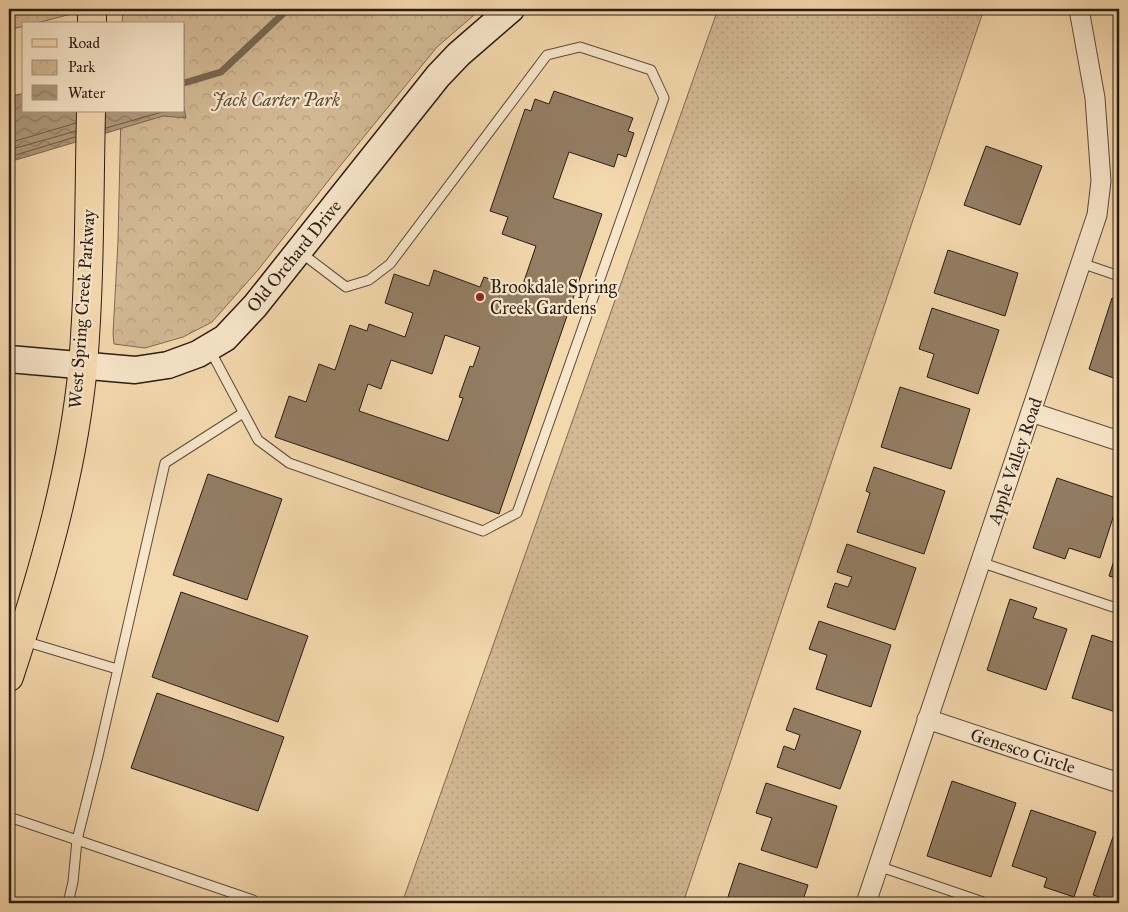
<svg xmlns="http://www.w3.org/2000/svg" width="1128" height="912" viewBox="0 0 1128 912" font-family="'IM FELL Great Primer',serif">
<defs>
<pattern id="grass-dots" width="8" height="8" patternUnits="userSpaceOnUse" patternTransform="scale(1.25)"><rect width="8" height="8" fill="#d2b893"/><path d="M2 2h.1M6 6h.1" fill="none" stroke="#b49e7e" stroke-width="1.8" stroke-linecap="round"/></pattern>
<pattern id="park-crowns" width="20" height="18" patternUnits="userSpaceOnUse" patternTransform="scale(1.25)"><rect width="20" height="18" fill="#d2b893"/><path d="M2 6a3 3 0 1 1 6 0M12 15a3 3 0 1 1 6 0" fill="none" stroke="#b49e7e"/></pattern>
<pattern id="water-waves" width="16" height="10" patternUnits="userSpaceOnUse" patternTransform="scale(1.25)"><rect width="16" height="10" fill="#af9879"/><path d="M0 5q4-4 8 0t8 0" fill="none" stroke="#8f7b62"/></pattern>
</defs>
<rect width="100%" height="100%" fill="#f4d8ad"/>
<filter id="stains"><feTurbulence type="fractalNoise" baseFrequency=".004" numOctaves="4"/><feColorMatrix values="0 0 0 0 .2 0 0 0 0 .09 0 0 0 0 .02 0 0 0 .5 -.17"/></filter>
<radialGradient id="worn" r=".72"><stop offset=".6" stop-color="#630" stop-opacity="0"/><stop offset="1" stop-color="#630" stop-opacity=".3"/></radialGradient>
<path fill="url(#grass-dots)" stroke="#7e6a54" d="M9,9H71V14L33,24H24V26L9,30Z
M718,9H984L683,903H402Z"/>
<path fill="url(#park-crowns)" stroke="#7e6a54" d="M123,9H481L437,47L336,171L258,270L212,322L183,337L145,348L114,344L113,334L118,241L121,111H184V24H122Z"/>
<path fill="url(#water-waves)" stroke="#7a6651" d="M24,93V111H184V107L186,118L163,116L9,162V97Z"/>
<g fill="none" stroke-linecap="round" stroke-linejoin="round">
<path stroke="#6c5a46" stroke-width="1" d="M106,128L162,112L179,111
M9,143L76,123
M9,150L76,131
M9,157L75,137"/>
<path stroke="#7a6651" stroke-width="7" d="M184,83L221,72L288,9"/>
</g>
<path fill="#937e64" stroke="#2a1c14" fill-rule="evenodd" d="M554,91L633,118L628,131L634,133L626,157L618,154L614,167L569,152L553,198L602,214L499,514L275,437L289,396L306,402L319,364L335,370L350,325L367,331L369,324L405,337L413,313L385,303L394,274L429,286L434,270L480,287L484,277L521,290L536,246L502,234L508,217L490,211L525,109L531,111L535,99L549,104ZM445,335L480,347L473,367L470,366L459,397L463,398L448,441L359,411L368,384L381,389L391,360L432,374Z
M986,146L1042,166L1020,225L964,205Z
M948,250L1018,273L1005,316L934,293Z
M1112,298L1119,300V380L1089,369Z
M932,308L999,330L978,394L927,377L934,354L919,349Z
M900,387L970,409L951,469L881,447Z
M874,467L945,491L924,554L857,532L870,493L866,491Z
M208,474L282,499L247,600L173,575Z
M1057,478L1119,499L1100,558L1069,548L1065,559L1033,548Z
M847,544L916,568L895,630L827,607L835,583L848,587L852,577L837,572Z
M1119,545V579L1109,576Z
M181,592L308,636L278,722L152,677Z
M1010,599L1037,608L1033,618L1067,629L1046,690L987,670Z
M819,621L891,645L871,707L816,689L827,655L809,649Z
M1092,635L1119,644V713L1072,698Z
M157,693L284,737L258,811L131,768Z
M794,708L861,731L840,789L777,767L784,746L795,750L800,735L786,730Z
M952,781L1016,803L991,877L927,856Z
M766,783L837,806L817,868L761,850L772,818L756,813Z
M1031,810L1096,832L1074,897L1044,887L1047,878L1012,866Z
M1114,834L1119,836V903L1093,895Z
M739,863L808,885L802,903H726Z"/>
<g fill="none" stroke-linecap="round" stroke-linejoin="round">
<defs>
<path id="lane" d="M1081,263L1119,276
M210,350L258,440L289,463L483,531L517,513L664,98L651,70L580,47L547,55L390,264L369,280L346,287L300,252
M980,562L1119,609
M24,641L117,669
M9,817L77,840L98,756L165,463L243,413
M878,866L986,903
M68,903L73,882L77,840L253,900L252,903"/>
<path id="street" d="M1031,412L1119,441
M927,719L1119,783
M866,903L1097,215L1101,181L1095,98L1079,9"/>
<path id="secondary" d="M9,359L135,370L168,365L198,354L225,338L255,306L438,76L459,54L511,9"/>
<path id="primary" d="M92,9V24
M9,677C42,576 73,472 83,365C90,280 89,196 91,111"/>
</defs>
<use href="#lane" stroke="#5c4b3a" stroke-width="11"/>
<use href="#street" stroke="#5c4b3a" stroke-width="21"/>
<use href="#secondary" stroke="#2a1c14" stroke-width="29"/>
<use href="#primary" stroke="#2a1c14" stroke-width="30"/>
<use href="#lane" stroke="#f8e6ca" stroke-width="9"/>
<use href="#street" stroke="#f8e6ca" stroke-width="19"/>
<use href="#secondary" stroke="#f8e6ca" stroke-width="26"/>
<use href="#primary" stroke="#f4d8ad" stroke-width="28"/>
</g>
<circle fill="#8f2418" stroke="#f8e6ca" stroke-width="2" cx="480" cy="297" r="5"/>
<g text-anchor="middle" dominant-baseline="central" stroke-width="4.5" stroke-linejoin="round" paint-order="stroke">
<g font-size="18" font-style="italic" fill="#5c4b3a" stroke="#f8e6ca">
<text x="276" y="100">Jack Carter Park</text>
</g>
<g font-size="18" fill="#2a1c14" stroke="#f8e6ca">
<text transform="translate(294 256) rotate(-51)">Old Orchard Drive</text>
<text transform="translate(82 309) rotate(-86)">West Spring Creek Parkway</text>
<text transform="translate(1015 461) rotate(-71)">Apple Valley Road</text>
<text transform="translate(1023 751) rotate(18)">Genesco Circle</text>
</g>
<g font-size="18" fill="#2a1c14" stroke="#f8e6ca" text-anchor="start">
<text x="490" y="287">Brookdale Spring<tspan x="490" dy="21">Creek Gardens</tspan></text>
</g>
</g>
<rect width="1128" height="912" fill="none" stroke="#f4d8ad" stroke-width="30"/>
<rect x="10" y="10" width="1108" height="892" fill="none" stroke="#2a1c14" stroke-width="2.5"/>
<rect x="15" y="15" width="1098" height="882" fill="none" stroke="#2a1c14"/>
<rect x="22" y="22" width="162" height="90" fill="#f8e6ca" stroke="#a69581"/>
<rect x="32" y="39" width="25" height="8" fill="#f4d8ad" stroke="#a69581"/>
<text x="68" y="48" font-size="15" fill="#2a1c14">Road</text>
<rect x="32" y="60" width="25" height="15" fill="url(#park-crowns)" stroke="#a69581"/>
<text x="68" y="72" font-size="15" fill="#2a1c14">Park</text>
<rect x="32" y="85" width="25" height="15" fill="url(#water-waves)" stroke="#a69581"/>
<text x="68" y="98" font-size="15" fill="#2a1c14">Water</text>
<rect width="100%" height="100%" filter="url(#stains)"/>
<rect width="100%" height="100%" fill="url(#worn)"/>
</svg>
